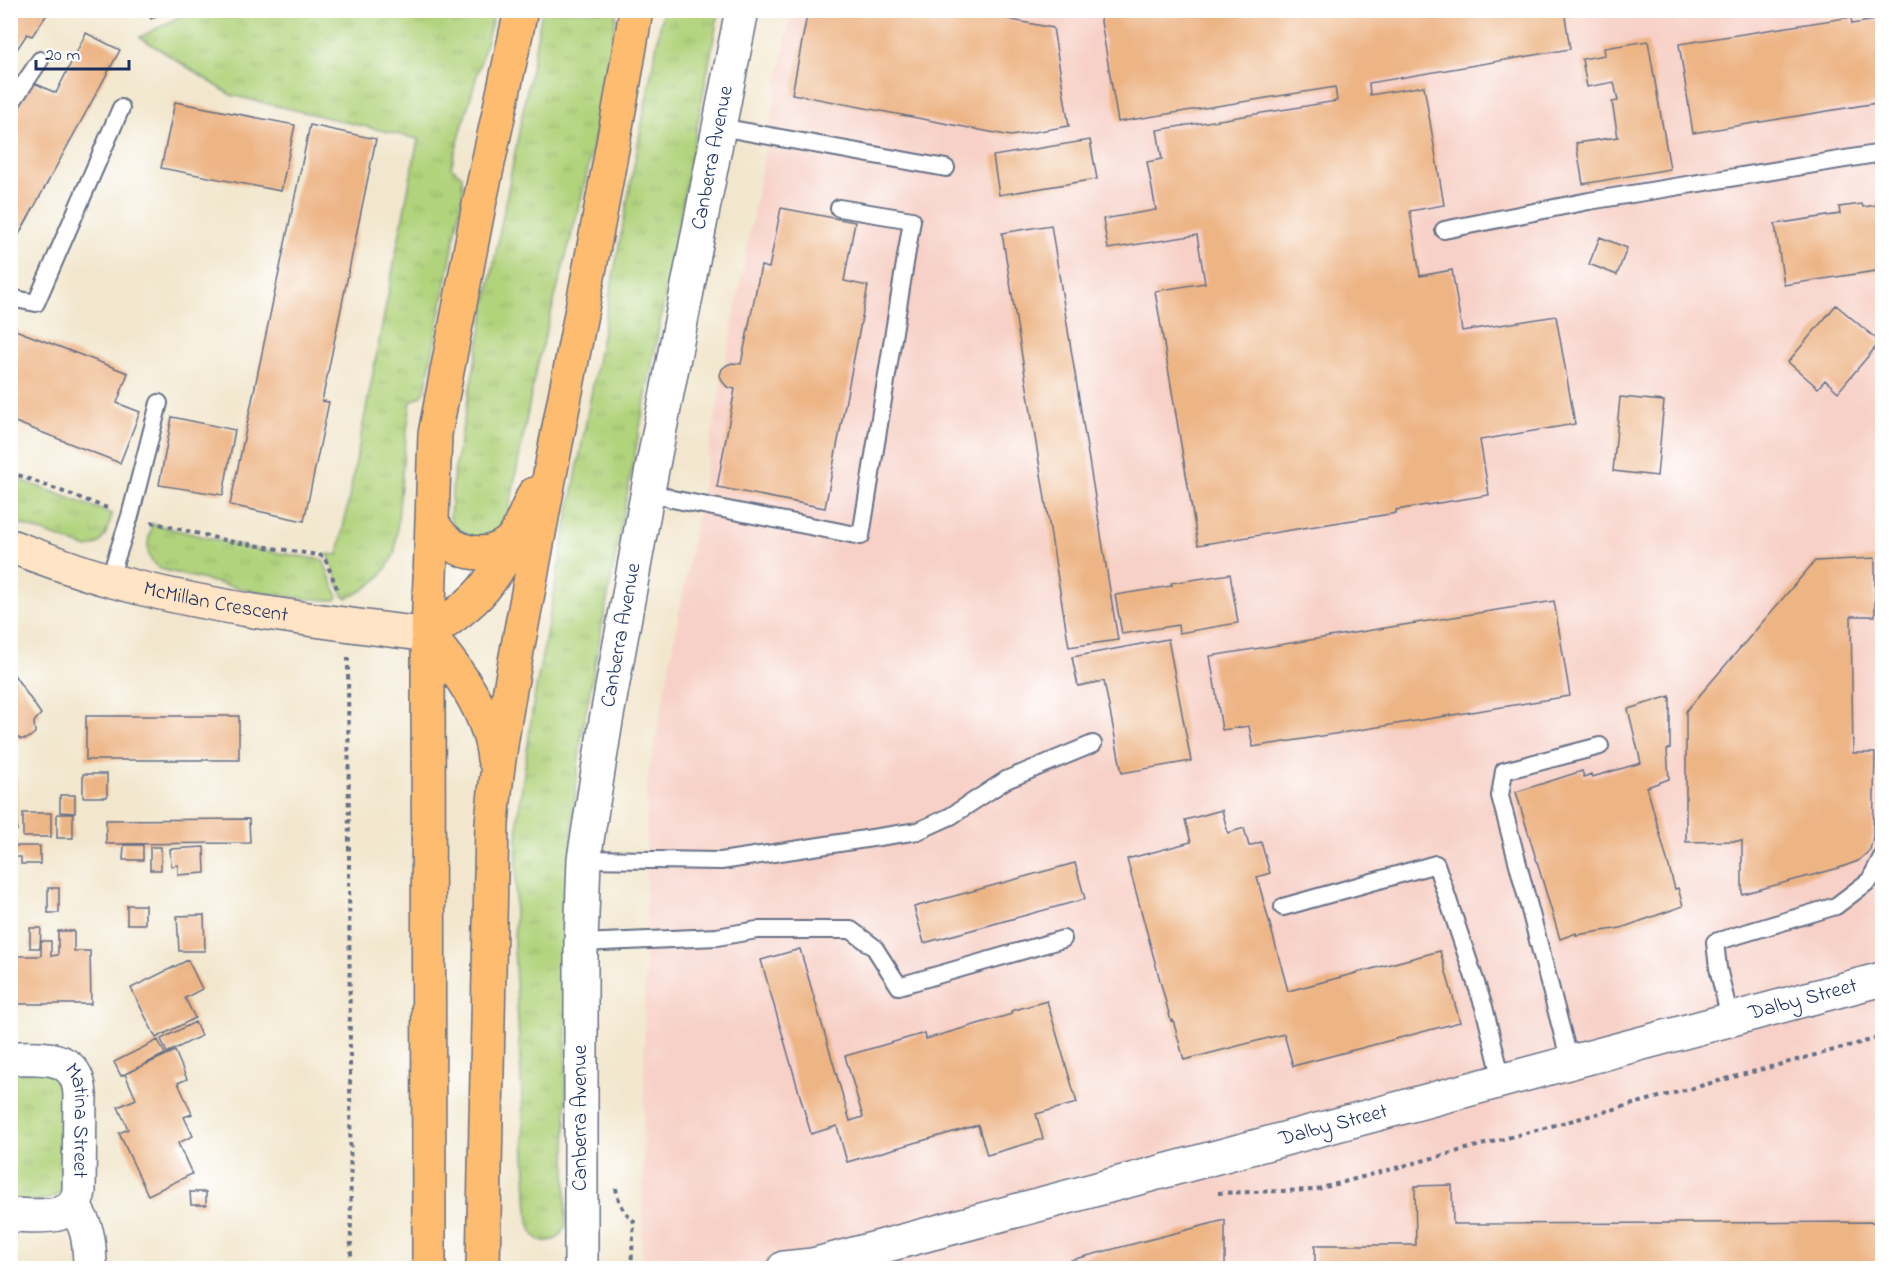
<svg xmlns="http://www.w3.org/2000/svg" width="1893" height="1279" viewBox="0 0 1893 1279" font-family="'Indie Flower',sans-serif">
<defs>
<pattern id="grass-tufts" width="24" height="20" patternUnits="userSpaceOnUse" patternTransform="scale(1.5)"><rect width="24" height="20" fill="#b1d37c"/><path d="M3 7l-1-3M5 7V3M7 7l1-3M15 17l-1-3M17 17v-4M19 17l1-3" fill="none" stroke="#98b56e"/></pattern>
</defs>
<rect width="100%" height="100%" fill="#fff"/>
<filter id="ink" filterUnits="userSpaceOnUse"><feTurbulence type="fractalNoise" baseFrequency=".0167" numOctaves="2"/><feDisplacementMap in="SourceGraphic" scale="12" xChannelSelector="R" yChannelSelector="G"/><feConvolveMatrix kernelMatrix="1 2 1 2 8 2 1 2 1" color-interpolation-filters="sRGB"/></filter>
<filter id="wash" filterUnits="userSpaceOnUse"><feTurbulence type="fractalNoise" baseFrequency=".008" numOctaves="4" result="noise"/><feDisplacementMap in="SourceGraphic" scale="24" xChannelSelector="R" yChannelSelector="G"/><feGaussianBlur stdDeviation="1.35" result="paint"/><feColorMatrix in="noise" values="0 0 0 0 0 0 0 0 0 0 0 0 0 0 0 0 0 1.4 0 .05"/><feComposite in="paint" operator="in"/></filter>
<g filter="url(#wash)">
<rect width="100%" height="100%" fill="#f2e7ce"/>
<path fill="#f7d1c7" d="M791,11H1882V1268H642L647,785Z"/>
<path fill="url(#grass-tufts)" stroke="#66816d" stroke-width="1.5" d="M190,11H495L451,167L462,176L463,194L426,387L422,396L411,401L404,452L395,552C386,575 370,589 347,598L343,596L328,554L338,555L418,139L231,95L140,37Z
M542,11H617L597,128L582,195L535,374L509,510L500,531L478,540L454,527L450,518L453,478Z
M663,11H719L582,732C561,896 567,1061 566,1226L558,1238C535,1249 529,1230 528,1212L514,946L518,816L534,699Z
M10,476L112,514C108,528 105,545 88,548L11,521Z
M152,524L253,549L323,560L338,597L335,600C277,600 217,583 161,569C142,559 148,541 152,524Z
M11,1069H43L67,1083L63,1192C47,1204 29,1201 11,1201Z"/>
<g id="blocks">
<path fill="#edb484" d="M10,10H50L32,36L27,34L10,60Z
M146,10H166L151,19Z
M808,10H961L1053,28L1069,126L1011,136L792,94Z
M1099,10H1564L1570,49L1369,83L1370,95L1424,86L1444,205L1410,211L1420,276L1452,270L1462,331L1556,316L1575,424L1480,440L1489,495L1396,510V513L1198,545L1155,291L1205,283L1197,235L1108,249L1103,219L1156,210L1147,162L1162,159L1157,130L1337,101L1335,87L1118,122Z
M1851,17L1852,24L1882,19V106L1877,107V103L1693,133L1679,44Z
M86,33L120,50L10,251V122L32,82L56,93Z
M1648,41L1670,169L1583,184L1576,143L1618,137L1612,102L1618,101L1614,82L1587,87L1582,59L1605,55L1604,48Z
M175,102L295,125L281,191L161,168Z
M310,125L376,139L322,401L329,402L304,521L230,505Z
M1090,140L1097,179L999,195L993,156Z
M1882,199V270L1784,285L1775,224L1840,214L1839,207L1862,204L1863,207L1877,205V200Z
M781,208L855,222L844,281L868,286L825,508L717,487L735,389L727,387L722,381L720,375L722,369L727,365L732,363L741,364L761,266L769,268Z
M1051,225L1118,640L1069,647L1002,233Z
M1600,237L1627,248L1617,275L1589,264Z
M1836,305L1880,342L1838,392L1825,380L1818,388L1788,362Z
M10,328L128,373L117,403L140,412L120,463L10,420Z
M1620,397L1664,401L1657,476L1613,471Z
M172,417L235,430L223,495L159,485Z
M1875,558V616H1851L1853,753H1875L1873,837L1870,850L1858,861L1839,868L1742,894V841L1686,842V711L1815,561Z
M1230,574L1238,623L1179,633L1178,625L1122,634L1115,595L1172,586L1171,583Z
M1554,601L1570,696L1253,747L1249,726L1222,730L1210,656Z
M1168,639L1191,761L1122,773L1104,681L1078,686L1072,657Z
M10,669L41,714L34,722L35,733L27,739H20L15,735L12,737L10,735Z
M1670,696V748L1667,750L1669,779L1647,787L1675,889L1678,888L1683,906L1621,928L1576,935V933L1560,939L1516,792L1582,771L1584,777L1591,774L1592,777L1641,763L1628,709Z
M86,716H239V760H86Z
M83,774H107V797H83Z
M10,778H17V830H13L14,837H10Z
M60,795H75V813L60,812Z
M1222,810L1228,833L1244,828L1249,846L1261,842L1270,873L1257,877L1288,991L1440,951L1460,1022L1293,1066L1284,1034L1184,1060L1173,1020L1171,1021L1127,859L1191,842L1185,820Z
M23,813H51V837H23Z
M57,814H73V838H57Z
M249,819L250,843L106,844V820Z
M124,845H143V860H123Z
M10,846H40V864H21V857H10Z
M150,847H161V870H150Z
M204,847L205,873L178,875V865L171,866L170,849Z
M1075,863L1085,899L924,943L914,907Z
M48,888H59V913H48Z
M127,905H145V924H127Z
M204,915L205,951H179L177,916Z
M30,928H41L40,948H30Z
M58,931H74V951H90L91,1004H10V956H41V941H51V956L58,955Z
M800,949L850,1121L863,1117L845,1056L925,1033L926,1039L1012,1014L1011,1011L1047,1001L1077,1103L1036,1114L1043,1139L987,1155L978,1125L847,1162L837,1126L811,1134L761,960Z
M188,960L202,989L185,998L195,1018L156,1038L131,988Z
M195,1022L201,1036L167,1053L161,1039Z
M158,1040L165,1054L121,1076L114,1062Z
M175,1051L187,1079L178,1083L192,1114L184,1117L193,1136L178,1143L192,1174L148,1195L119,1133L128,1129L118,1107L136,1099L125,1074Z
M1452,1185L1453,1224L1882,1222V1268H1315V1245H1416L1415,1186Z
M190,1192H206V1205H191Z
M1225,1220V1268H1071V1260Z"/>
</g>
</g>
<g filter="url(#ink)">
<use href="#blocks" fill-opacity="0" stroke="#666f85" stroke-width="1.5"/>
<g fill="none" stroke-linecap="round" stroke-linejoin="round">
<defs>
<path id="lane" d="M10,105L40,60
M720,127L946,168
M1444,230L1589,201L1882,153
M10,298L36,303L121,108
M648,490L672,499L861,536L912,220L839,208
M109,580L130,516L159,403
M584,859L721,861L918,831L951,816L1006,780L1093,744
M1283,907L1436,864L1484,1007L1502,1080
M581,943L717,937L757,930H851L874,947L899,986L1063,939
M1730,1019L1718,968L1715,942L1836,906L1870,880L1882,857
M1570,1062L1500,796L1504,771L1600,746"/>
<g id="street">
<path id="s1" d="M10,1058C42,1058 77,1053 80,1094L79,1191C75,1223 35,1215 10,1215"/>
<path d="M74,1207C88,1227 89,1239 90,1263"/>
<path id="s2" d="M581,1268V943L584,859L606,721L648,490L742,10"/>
<path id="s3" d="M784,1268L813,1265L1882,979"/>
</g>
<g id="secondary">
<path id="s4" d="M10,546C43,558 76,571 109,580C214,609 321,621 428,635"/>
</g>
<path id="highway" d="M432,521C446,554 490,565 515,536
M428,635C445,622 464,610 478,595C505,566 518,529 534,494
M428,635C458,670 489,712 494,759
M429,1268L428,635L435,434L479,205L521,10
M483,1268L492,824C499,733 519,644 535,555C568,373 607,193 636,10"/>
</defs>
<use href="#lane" stroke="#666f85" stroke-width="20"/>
<use href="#street" stroke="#666f85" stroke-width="36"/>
<use href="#secondary" stroke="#666f85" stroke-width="36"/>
<use href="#highway" stroke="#666f85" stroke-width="36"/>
<path stroke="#666f85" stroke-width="4" stroke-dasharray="4.5 4.5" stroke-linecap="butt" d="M10,472L107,508
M151,522L228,541L324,556L338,591
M348,657L351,1268
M616,1188C618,1202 624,1212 634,1221L631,1268
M1218,1193L1314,1190L1882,1037"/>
<use href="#lane" stroke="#fff" stroke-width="16"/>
<use href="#street" stroke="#fff" stroke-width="33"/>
<use href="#secondary" stroke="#ffe4c6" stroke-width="33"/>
<use href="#highway" stroke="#febc70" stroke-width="33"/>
</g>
</g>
<g text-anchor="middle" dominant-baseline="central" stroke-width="5" stroke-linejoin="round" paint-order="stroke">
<g font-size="21" fill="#1b2f5e" stroke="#fff">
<text stroke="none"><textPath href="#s2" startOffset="1122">Canberra Avenue</textPath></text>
<text stroke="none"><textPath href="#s4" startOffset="214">McMillan Crescent</textPath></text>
<text stroke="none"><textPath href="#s2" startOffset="636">Canberra Avenue</textPath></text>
<text stroke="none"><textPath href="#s3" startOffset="1054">Dalby Street</textPath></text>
<text transform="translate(581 1118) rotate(-90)">Canberra Avenue</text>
<text stroke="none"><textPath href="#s1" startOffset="117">Matina Street</textPath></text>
<text stroke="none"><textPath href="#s3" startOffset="568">Dalby Street</textPath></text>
</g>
</g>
<rect width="1893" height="1279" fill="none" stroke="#fff" stroke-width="36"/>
<path d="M36 60v9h93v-9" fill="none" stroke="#1b2f5e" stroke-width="3"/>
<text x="45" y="60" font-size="18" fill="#1b2f5e" stroke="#ffffff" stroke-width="4.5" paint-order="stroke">20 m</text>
</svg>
